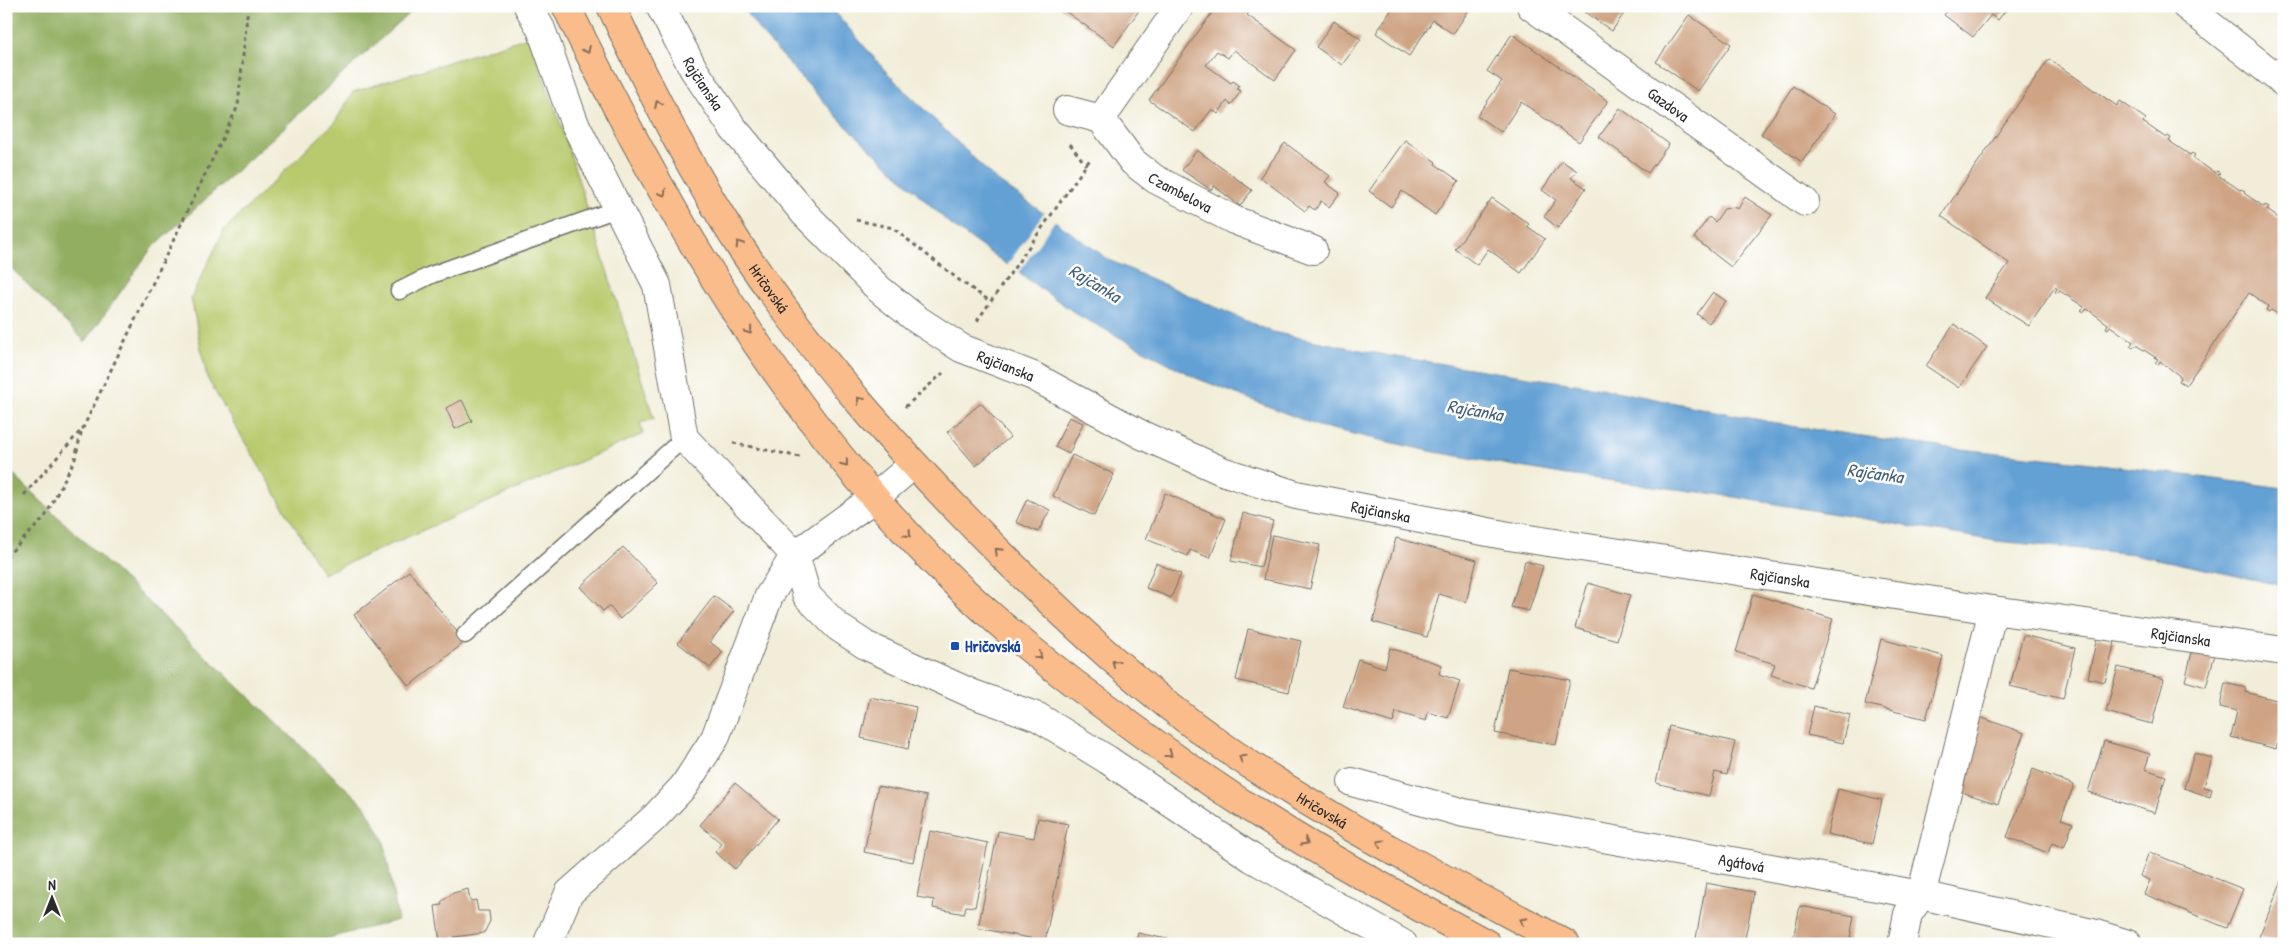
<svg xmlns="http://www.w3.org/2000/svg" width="2290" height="950" viewBox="0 0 2290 950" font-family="'Patrick Hand',sans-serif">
<rect width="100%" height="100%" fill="#fff"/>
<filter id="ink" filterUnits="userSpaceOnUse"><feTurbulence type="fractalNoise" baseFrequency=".02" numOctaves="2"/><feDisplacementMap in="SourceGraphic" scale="10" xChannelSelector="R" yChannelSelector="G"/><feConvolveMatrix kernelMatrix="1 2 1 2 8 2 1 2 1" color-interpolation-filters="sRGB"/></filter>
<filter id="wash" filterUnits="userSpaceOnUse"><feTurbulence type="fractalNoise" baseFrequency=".0096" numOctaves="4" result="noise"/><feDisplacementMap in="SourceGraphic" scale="20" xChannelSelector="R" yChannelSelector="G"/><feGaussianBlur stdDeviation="1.12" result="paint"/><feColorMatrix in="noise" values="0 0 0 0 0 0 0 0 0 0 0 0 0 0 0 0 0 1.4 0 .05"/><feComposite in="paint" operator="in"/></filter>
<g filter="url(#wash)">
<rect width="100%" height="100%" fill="#f1edd8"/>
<path fill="#b8ca6d" stroke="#727a4c" d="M528,37L561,125L654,419L640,423L643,434L323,574L207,378L191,298L224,230L335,122L353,92Z"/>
<path fill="#92ae60" stroke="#5e6c46" d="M6,6H417L151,249L85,342L6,263Z
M6,468L365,806L384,841L398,920L306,944H6Z"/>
<path fill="#63a0d4" stroke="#476680" d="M741,6H830L888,74L995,179L1111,261L1272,332L1390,356L1595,387L1791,426L1933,446L2092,463L2284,488V586L2134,554L1996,541L1722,495L1567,475L1429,451L1318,426L1196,378L1078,315L951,225L841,121L762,34Z"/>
<path fill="#f1edd8" d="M1045,211L1056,219L1017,275L1006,267Z"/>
<g id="blocks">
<path fill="#cfa484" d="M1058,6H1142L1114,46Z
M1217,6H1253L1247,15L1296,50L1275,80L1234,50L1228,58L1217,51L1206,65L1231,83L1233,81L1239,85L1237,89L1241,91L1231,105L1227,101L1218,114L1212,109L1195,132L1149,100Z
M1394,6H1463L1469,10L1453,34L1433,20L1409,56L1376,33Z
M1576,6H1629L1612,31Z
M1951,6H2009L1998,20L1991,15L1973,37L1944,15Z
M1689,15L1731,44L1698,91L1656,62Z
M1334,21L1361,39L1342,65L1316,47Z
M1512,34L1608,101L1579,142L1521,102L1501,132L1477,116L1502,81L1487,71Z
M2049,59L2117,106L2120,101L2146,119L2143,122L2166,138L2168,136L2171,138L2169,141L2190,155L2192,153L2195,155L2193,158L2215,173L2217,171L2220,173L2218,175L2240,190L2241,189L2245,191L2244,193L2264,207L2265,205L2269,207L2267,210L2284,222V318L2271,310L2269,312L2266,310L2268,306L2249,293L2186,385L2179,381L2181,377L2160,361L2158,365L2155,363L2158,359L2136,345L2133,348L2130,346L2133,342L2110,326L2108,329L2106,328L2108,324L2087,309L2084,312L2081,310L2084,307L2060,291L2058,293L2055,292L2057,289L2055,287L2029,326L1985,298L2009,263L1941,216Z
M1793,86L1835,114L1802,162L1761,134Z
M1620,108L1669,144L1648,173L1599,137Z
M1405,140L1436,162L1435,164L1459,181L1435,215L1402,191L1391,207L1369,191Z
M1285,143L1330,176L1325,182L1340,193L1329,207L1321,201L1315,210L1309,206L1305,211L1260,177Z
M1197,150L1252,190L1240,206L1214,186L1211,190L1182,170Z
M1562,161L1577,171L1571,178L1586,188L1558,228L1544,217L1556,200L1542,190Z
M1745,197L1772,215L1731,267L1694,238L1709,217L1715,222L1724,209L1733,207L1738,209Z
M1492,198L1529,224L1527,226L1545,239L1521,273L1488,249L1477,265L1455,249Z
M1713,292L1726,301L1709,323L1697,314Z
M1954,324L1987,347L1959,388L1926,366Z
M462,400L472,421L455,429L446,408Z
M981,403L1010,437L976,466L947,432Z
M1069,417L1083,423L1069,454L1055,447Z
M1072,455L1114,474L1094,516L1053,496Z
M1165,493L1226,519L1210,558L1190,550L1188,556L1146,539Z
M1027,499L1050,510L1038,532L1016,522Z
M1243,513L1273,521L1261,567L1231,561Z
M1272,535L1320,545L1310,589L1263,579Z
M1396,538L1477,560L1466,602L1439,594L1427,637L1373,622Z
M623,547L658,583L620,619L609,606L603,611L580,587Z
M1525,561L1543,566L1529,611L1511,607Z
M1156,563L1181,574L1171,598L1146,588Z
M409,571L465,642L409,686L354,615Z
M1588,583L1630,595L1617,640L1575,628Z
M1753,594L1833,619L1811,688L1771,675L1775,664L1736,652Z
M714,596L734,611L710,642L723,652L710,668L678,643Z
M1248,629L1301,641L1289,692L1236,680Z
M2023,635L2075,648L2063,699L2010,686Z
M2097,637L2115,641L2105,682L2088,678Z
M1881,639L1943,656L1926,719L1865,704Z
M1390,648L1442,665L1439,674L1460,681L1448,718L1428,712L1426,721L1396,712L1393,723L1343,707L1358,659L1385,668Z
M2193,648L2215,654L2206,687L2185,681Z
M2118,667L2164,679L2152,724L2106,712Z
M1508,668L1570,680L1556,745L1495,733Z
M2225,683L2246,688L2245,692L2284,702V718L2276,749L2231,737L2237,711L2220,707Z
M870,697L916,707L908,749L861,738Z
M1814,706L1850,715L1843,743L1807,735Z
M1977,716L2024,733L1998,804L1961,792Z
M1669,726L1735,742L1727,775L1715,772L1709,796L1656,783Z
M2104,741L2150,754L2145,769L2166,776L2155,813L2088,792Z
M2194,753L2212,758L2204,787L2212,789L2210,797L2184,788Z
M2033,769L2074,785L2061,819L2073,823L2064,848L2052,843L2048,853L2007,837Z
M735,783L778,819L735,869L715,852L722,844L700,825Z
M878,786L927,796L913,862L864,852Z
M1838,789L1882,800L1872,844L1827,834Z
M1038,818L1068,824L1045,941L978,928L998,831L1034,838Z
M930,831L988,843L975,907L966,906L964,914L933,908L934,900L917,897Z
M2149,852L2243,889L2227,928L2144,894L2150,880L2140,876Z
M2282,880H2284V944H2278L2259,937Z
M1706,883L1754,892L1744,944H1695Z
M468,889L470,901L476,900L478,911H489L490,921L484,933L454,937L455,942H440L435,906L442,905L441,902L453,893Z
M1800,906L1854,916L1849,944H1792Z
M1138,933L1186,943V944H1135Z"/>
</g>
</g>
<g filter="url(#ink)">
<use href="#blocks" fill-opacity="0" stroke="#706f68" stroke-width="1"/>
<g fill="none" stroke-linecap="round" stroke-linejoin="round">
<defs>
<path id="service" d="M399,291L431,275L617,209
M465,635L684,438"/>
<g id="minor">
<path d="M528,6L541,29L574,122L657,285L684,438L795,555L807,596L838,627L867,646L973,694L1038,717L1108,760L1252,858L1403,944"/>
<path id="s1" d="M660,6L694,70L733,128L805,214L880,290L915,318L961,348L1033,376L1142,435L1222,471L1296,495L1509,536L1993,610L2284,651"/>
<path id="s2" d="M1531,6L1805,202"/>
<path d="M2186,6L2284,83"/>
<path id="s3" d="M1067,110L1101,119L1133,162L1155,179L1234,220L1313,250"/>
<path d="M1101,119L1180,6"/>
<path id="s4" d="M1352,782L1464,813L1921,895L2096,934L2128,944"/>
<path d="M549,940L569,893L654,818L684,786L715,738L769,596L795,555L874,498L914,464"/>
<path d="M1902,944L1908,914L1921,895L1993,610"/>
</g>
<g id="primary">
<path d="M566,6C665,210 781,410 943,571C992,620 1047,664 1103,705C1155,744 1208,782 1264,817C1336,863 1412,903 1487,944"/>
<path id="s5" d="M611,6C649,89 691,171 741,248C818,363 914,468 1013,566C1081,632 1143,690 1221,745C1330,821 1449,881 1566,944"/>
</g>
</defs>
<use href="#service" stroke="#706f68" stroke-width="19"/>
<use href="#minor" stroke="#706f68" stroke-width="30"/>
<use href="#primary" stroke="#706f68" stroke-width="30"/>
<path stroke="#706f68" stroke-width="3" stroke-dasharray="4 4" stroke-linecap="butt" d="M1070,144L1086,165
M856,220L893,228L959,280L990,301
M977,321L1091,158
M905,407L943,373
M733,443L800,457
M24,495L83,428L238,106L248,6
M6,557L45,517L75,459L82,429"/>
<use href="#service" stroke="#fff" stroke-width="16"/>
<use href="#minor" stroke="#fff" stroke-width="28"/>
<use href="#primary" stroke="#fabc8b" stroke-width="28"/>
</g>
<defs><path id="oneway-chevron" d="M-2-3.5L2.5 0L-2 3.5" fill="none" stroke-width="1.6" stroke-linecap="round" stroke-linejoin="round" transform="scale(1.25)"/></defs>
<g stroke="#886c56">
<use href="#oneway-chevron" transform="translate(587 50) rotate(63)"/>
<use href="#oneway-chevron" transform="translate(658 104) rotate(-116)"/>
<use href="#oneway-chevron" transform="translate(663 193) rotate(61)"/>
<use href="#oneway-chevron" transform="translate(739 244) rotate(-123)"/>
<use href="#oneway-chevron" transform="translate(749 331) rotate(55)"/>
<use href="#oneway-chevron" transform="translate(860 400) rotate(-130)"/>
<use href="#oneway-chevron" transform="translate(845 463) rotate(51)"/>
<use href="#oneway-chevron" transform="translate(908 534) rotate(47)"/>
<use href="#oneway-chevron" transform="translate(998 551) rotate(-135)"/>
<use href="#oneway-chevron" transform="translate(1039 656) rotate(38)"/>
<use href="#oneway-chevron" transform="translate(1115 663) rotate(-140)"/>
<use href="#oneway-chevron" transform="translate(1169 754) rotate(36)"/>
<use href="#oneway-chevron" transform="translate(1242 758) rotate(-147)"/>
<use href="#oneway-chevron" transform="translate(1305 842) rotate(31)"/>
<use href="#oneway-chevron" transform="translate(1380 843) rotate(-151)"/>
<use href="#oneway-chevron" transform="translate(1523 921) rotate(-152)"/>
</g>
</g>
<rect fill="#1a4fb4" stroke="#fff" stroke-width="2" x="950" y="641" width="10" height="10" rx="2.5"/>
<g text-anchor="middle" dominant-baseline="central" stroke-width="5" stroke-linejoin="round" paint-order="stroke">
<g font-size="16" fill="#2b2b2b" stroke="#fff">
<text stroke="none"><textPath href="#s1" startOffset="89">Rajčianska</textPath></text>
<text stroke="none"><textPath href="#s2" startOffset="169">Gazdova</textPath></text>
<text stroke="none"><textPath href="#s3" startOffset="145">Czambelova</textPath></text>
<text stroke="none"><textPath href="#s5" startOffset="324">Hričovská</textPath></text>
<text stroke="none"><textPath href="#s1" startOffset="509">Rajčianska</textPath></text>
<text stroke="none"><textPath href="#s1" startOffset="914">Rajčianska</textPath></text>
<text stroke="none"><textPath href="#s1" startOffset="1319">Rajčianska</textPath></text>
<text stroke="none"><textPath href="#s1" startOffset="1724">Rajčianska</textPath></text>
<text stroke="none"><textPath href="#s5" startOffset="1089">Hričovská</textPath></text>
<text stroke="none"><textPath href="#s4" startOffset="398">Agátová</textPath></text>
</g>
<g font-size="16" font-weight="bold" fill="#164399" stroke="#fff" text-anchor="start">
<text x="965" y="646">Hričovská</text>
</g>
<g font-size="18" font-style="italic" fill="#446077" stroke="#fff">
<text transform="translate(1095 283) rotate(31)">Rajčanka</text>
<text transform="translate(1475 410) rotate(10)">Rajčanka</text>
<text transform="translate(1875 473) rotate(8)">Rajčanka</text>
</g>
</g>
<rect width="2290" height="950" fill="none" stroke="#fff" stroke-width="25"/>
<g transform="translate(52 898)" stroke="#ffffff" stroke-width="4" paint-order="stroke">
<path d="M0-4L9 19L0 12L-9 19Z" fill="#2b2b2b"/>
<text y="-8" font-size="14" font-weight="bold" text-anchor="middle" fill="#2b2b2b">N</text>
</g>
</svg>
